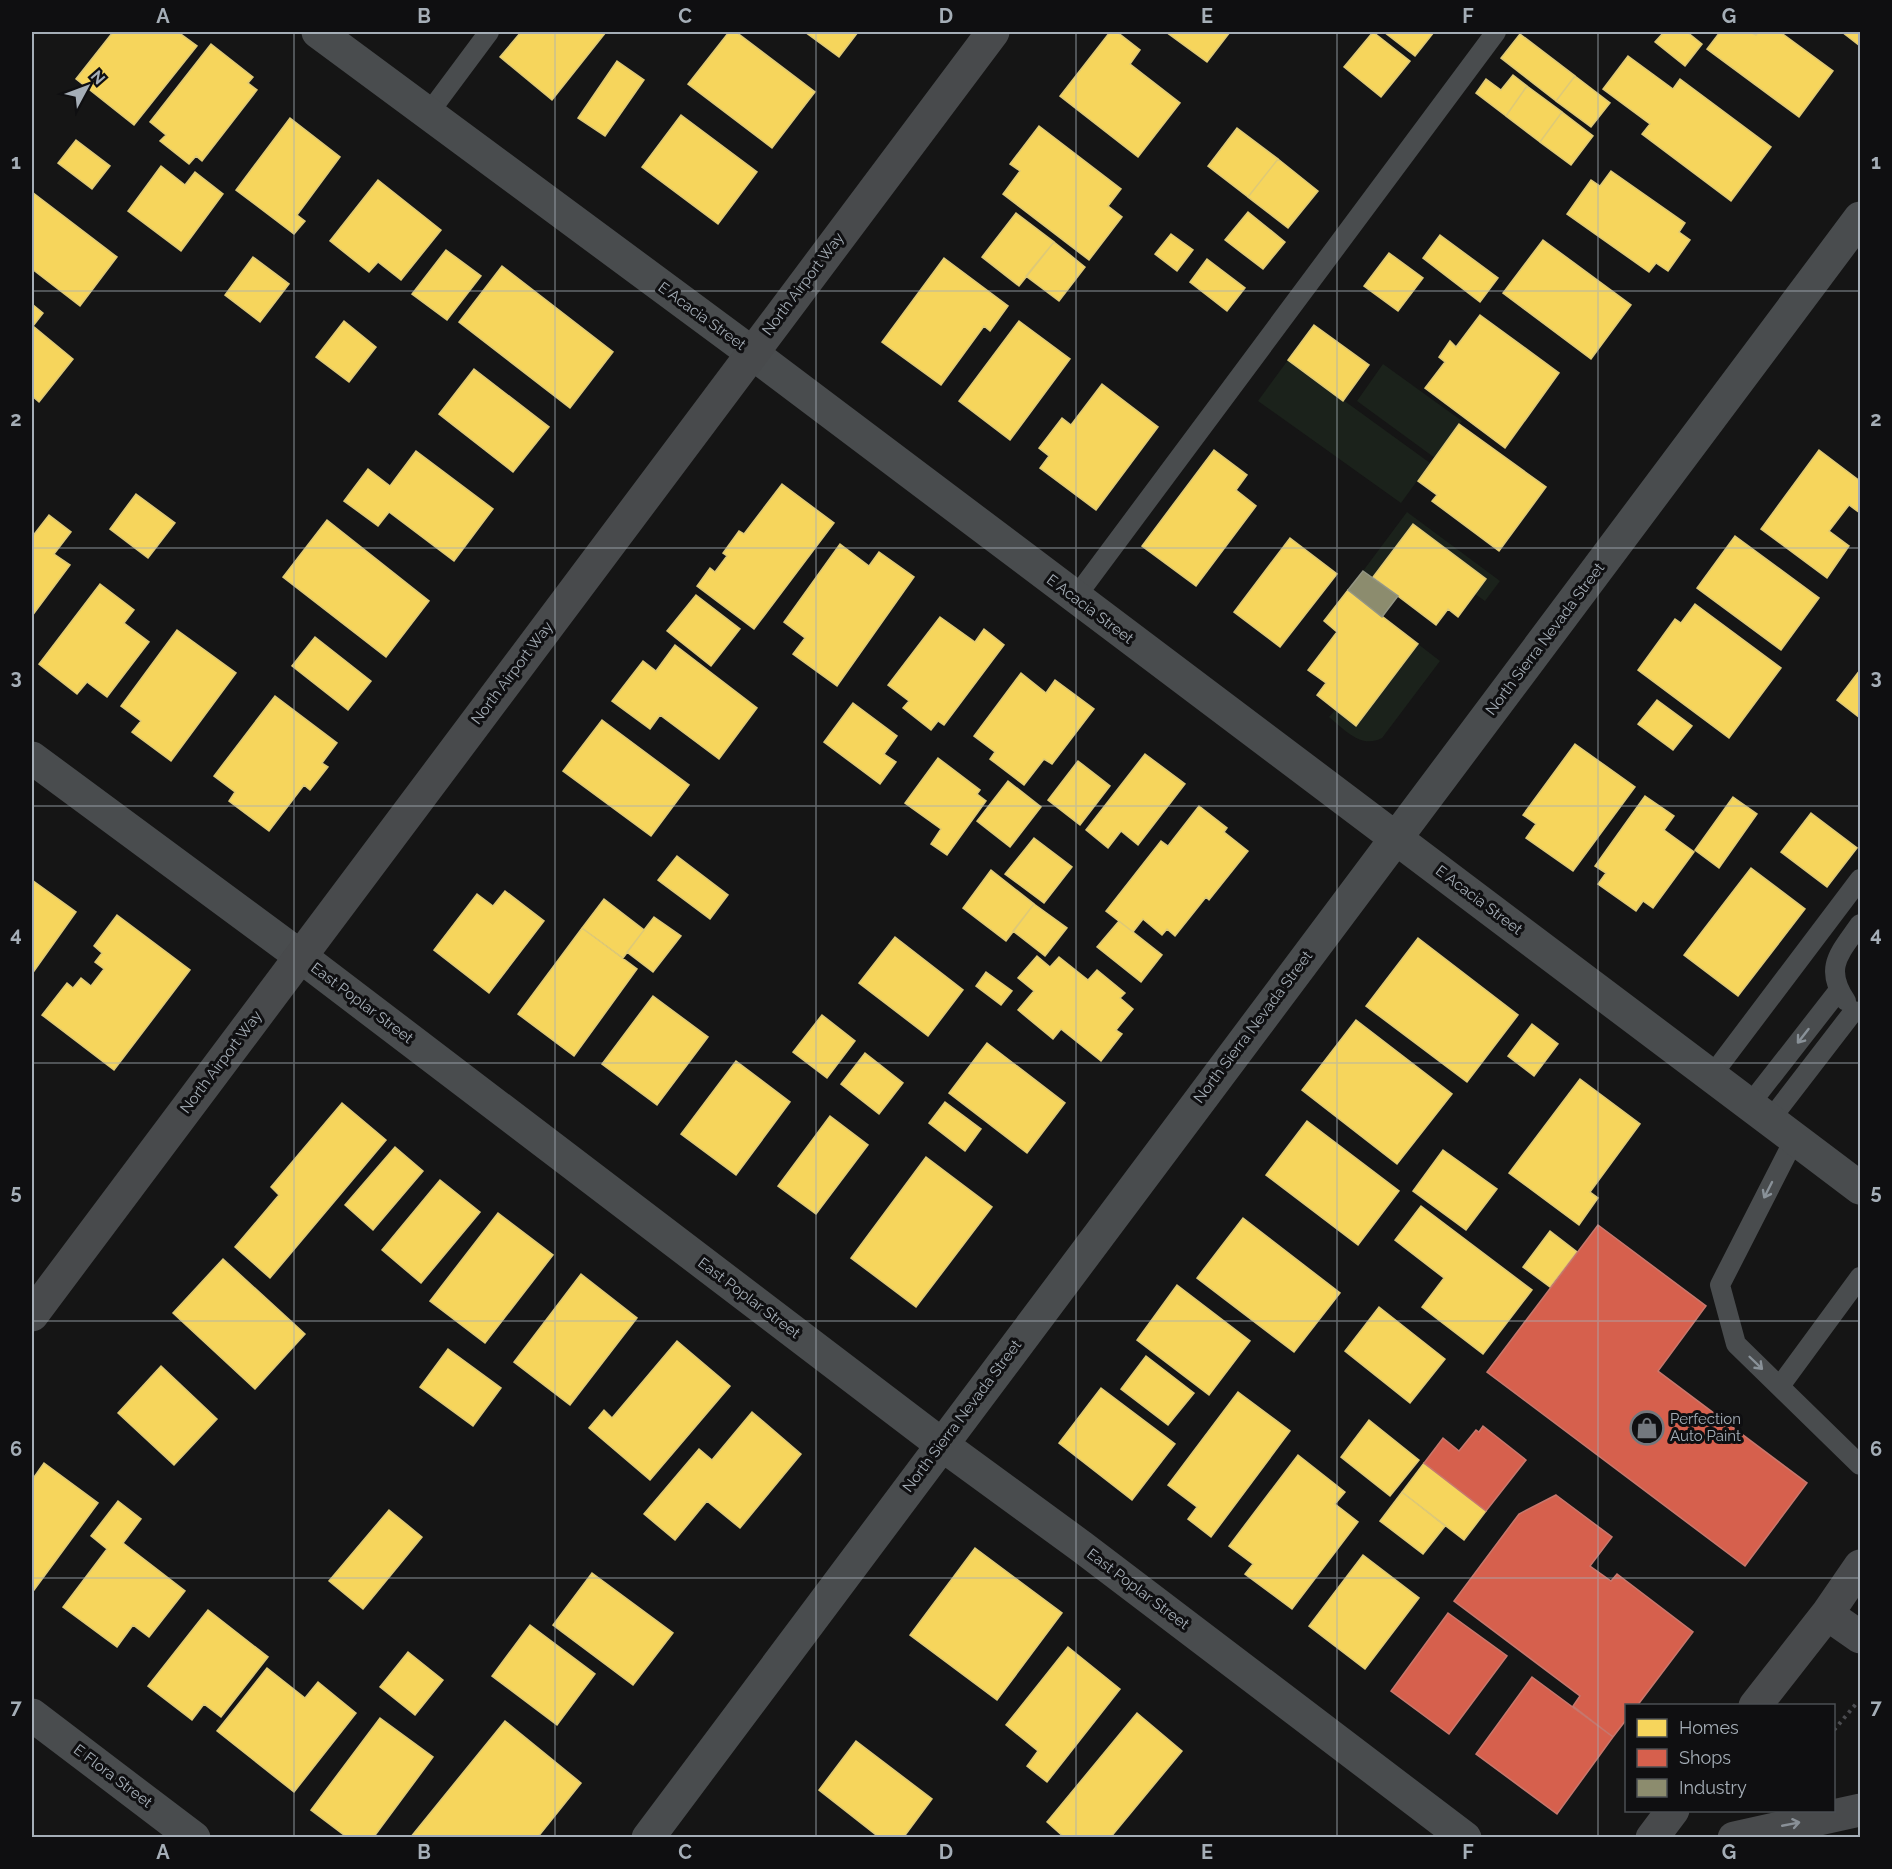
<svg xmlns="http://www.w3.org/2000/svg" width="1892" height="1869" viewBox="0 0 1892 1869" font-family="Raleway,sans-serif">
<rect width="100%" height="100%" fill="#151515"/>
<path fill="#1b221b" d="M1288,360L1430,463L1401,503L1258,401Z
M1383,364L1462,421L1435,458L1357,401Z
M1407,512L1500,581L1485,601L1475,594L1486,579L1413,524L1373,577L1363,571Z
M1418,644L1440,661L1382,738C1361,749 1345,730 1329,717L1335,710L1357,725Z"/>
<path fill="#f6d55c" stroke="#dec977" stroke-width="1.5" d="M113,32H178L197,46L134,125L76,79Z
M521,32H606L552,100L500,57Z
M729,32H736L815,92L772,148L688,84Z
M805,32H858L839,57Z
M1110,32H1117L1140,50L1130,64L1180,103L1138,157L1060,96Z
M1166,32H1230L1207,62Z
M1373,32L1410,61L1381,97L1344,67Z
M1384,32H1434L1415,56Z
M1664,32H1687L1702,44L1685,66L1655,42Z
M1720,32H1750L1756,35L1758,32H1780L1833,71L1799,117L1707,49Z
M1842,32H1860V46Z
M1520,34L1575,76L1556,101L1501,58Z
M211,44L253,77L248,83L257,90L202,161L196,156L189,164L160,141L166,135L150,122Z
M1628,56L1673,89L1680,79L1771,147L1731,201L1642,134L1650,124L1603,89Z
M617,61L644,80L605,136L578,118Z
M1513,75L1527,86L1506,116L1476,93L1486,79L1501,90Z
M1575,76L1610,103L1591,127L1556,101Z
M1527,86L1562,112L1540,142L1506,116Z
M1562,112L1593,136L1571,165L1540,142Z
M681,115L757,172L718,224L642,167Z
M290,118L340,157L297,215L305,221L294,234L236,190Z
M1039,126L1121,189L1108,206L1122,217L1089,260L1003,194L1020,171L1010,164Z
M1237,128L1278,159L1248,197L1208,166Z
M76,140L110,166L92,189L58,163Z
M1278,159L1318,191L1288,228L1248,197Z
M161,166L185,185L195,172L223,194L181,251L128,211Z
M1611,171L1685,223L1679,232L1690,240L1668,271L1656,263L1649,272L1567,214L1591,180L1600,186Z
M378,180L441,230L401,280L378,262L369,272L330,241Z
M32,192L117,257L80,306L32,269Z
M1248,212L1285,242L1263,269L1225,240Z
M1016,213L1054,242L1019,286L982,257Z
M1171,234L1193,250L1177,271L1155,254Z
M1440,235L1498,278L1480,302L1423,258Z
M1543,240L1631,305L1591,359L1503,293Z
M1054,242L1085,267L1059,301L1026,276Z
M446,250L481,276L447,320L412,294Z
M1389,253L1423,278L1398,311L1364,286Z
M253,257L289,284L260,322L225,295Z
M944,258L1008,306L990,331L984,326L941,385L882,342Z
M1207,259L1245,288L1227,311L1190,282Z
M502,266L613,352L570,408L459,322Z
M32,304L43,313L33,326L73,359L39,402L32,396Z
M1480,315L1559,373L1505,448L1425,388L1445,362L1439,357L1450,341L1456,347Z
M344,321L376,347L349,382L316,357Z
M1019,321L1070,359L1010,440L959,401Z
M1314,325L1369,365L1343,401L1288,360Z
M474,369L549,427L513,472L439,414Z
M1102,384L1158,427L1096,510L1040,468L1049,456L1039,448L1062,418L1071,425Z
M1459,424L1546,487L1499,551L1432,501L1437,495L1418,481Z
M1214,450L1247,475L1236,490L1256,506L1196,586L1142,546Z
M1819,450L1860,481V513L1849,505L1829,531L1849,546L1827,578L1761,529Z
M416,451L493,509L454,561L389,512L378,526L344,501L368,469L390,486Z
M782,484L834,523L754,629L697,586L710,568L715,572L727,556L723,553L739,531L744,534Z
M136,494L175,523L148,558L110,529Z
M49,515L71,532L54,554L70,565L32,616V537Z
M327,520L429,601L386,657L283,577Z
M1413,524L1486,579L1458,617L1448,609L1436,625L1373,577Z
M1735,536L1819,598L1781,650L1697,588Z
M1290,538L1337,574L1280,647L1234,612Z
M840,544L869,566L879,552L914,577L837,686L793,654L805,638L784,622Z
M100,584L134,610L124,623L149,642L107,697L87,682L77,694L39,664Z
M1348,590L1418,644L1356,726L1317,695L1326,683L1308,670L1337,632L1324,621Z
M696,595L740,629L711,666L667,631Z
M1695,604L1781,668L1729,738L1638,670L1675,619L1681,623Z
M940,617L975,642L984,629L1004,645L944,725L938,721L931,730L903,708L909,701L888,685Z
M177,630L236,673L171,761L132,732L141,721L121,706Z
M315,637L371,681L348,710L292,666Z
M675,645L757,708L719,759L660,715L650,729L612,701L643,661L656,671Z
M1860,670V718L1837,700Z
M1021,673L1046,693L1055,680L1094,709L1052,764L1044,759L1024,785L990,759L995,752L974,736Z
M275,696L337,743L322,763L328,767L310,790L304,785L269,831L229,801L235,792L214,776Z
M1657,700L1692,726L1673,750L1638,724Z
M853,703L897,736L884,754L896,762L880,784L824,742Z
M602,720L689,785L651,836L563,771Z
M1575,744L1635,787L1573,871L1526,838L1536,824L1523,815Z
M1145,754L1185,784L1138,845L1121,831L1108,848L1086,830Z
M938,758L980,790L977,794L986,801L947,855L931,844L941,829L905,803Z
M1078,761L1110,786L1080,825L1048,800Z
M1008,781L1041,807L1010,847L977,821Z
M1645,796L1674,816L1664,830L1694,852L1653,908L1643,901L1636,911L1598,884L1606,873L1595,866Z
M1733,797L1757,814L1719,868L1695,850Z
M1199,806L1227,828L1224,832L1248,851L1209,900L1206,897L1175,936L1167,929L1162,935L1143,919L1133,932L1106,911L1161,841L1168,846Z
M1811,813L1857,848L1827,887L1781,852Z
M1034,838L1072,867L1044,903L1005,874Z
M677,856L728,895L710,919L658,880Z
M1751,868L1805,909L1738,996L1684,955Z
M991,870L1034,904L1006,941L963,908Z
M32,880L76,912L32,974Z
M505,891L544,921L489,993L434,950L477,894L493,906Z
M604,899L644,930L623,958L582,928Z
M1034,904L1067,928L1045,956L1013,931Z
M117,915L190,970L114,1070L42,1015L67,983L73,988L81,978L91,986L104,969L95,962L102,953L94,946Z
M654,917L681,936L653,972L627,952Z
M1119,921L1162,955L1141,982L1097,947Z
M582,928L637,969L574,1056L518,1014Z
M895,937L963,990L928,1036L859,983Z
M1418,938L1518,1015L1467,1082L1366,1006Z
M1037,956L1050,967L1059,957L1088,980L1097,970L1125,993L1120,998L1133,1009L1116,1030L1122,1034L1101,1061L1061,1029L1053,1039L1018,1010L1034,991L1018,978Z
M986,972L1012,991L1001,1005L976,986Z
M653,996L708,1037L657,1105L602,1064Z
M822,1015L855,1041L827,1078L793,1052Z
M1356,1020L1452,1094L1397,1164L1302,1090Z
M1532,1024L1558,1044L1534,1076L1508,1056Z
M987,1043L1065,1103L1027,1153L949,1093Z
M865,1053L903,1083L879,1114L841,1084Z
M736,1061L790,1102L736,1175L681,1134Z
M1580,1079L1640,1124L1590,1192L1598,1198L1579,1225L1509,1173Z
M945,1102L981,1129L965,1151L929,1123Z
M342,1103L386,1140L270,1278L235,1247L279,1195L271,1187Z
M830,1116L868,1145L816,1214L778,1186Z
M1307,1121L1399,1191L1358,1245L1266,1175Z
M395,1147L423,1171L373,1230L345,1205Z
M1443,1150L1497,1189L1466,1230L1413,1191Z
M926,1157L992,1207L916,1307L851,1258Z
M440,1180L480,1212L421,1283L382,1250Z
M1421,1206L1532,1290L1483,1354L1422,1307L1444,1278L1395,1240Z
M498,1213L553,1255L485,1343L430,1301Z
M1243,1218L1340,1293L1294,1352L1197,1278Z
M1550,1231L1577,1252L1550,1287L1523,1267Z
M223,1259L305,1334L255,1389L173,1313Z
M581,1274L637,1318L570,1405L514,1362Z
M1177,1285L1250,1341L1209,1395L1137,1340Z
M1379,1307L1445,1359L1410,1403L1345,1351Z
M677,1341L730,1386L650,1480L589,1428L604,1410L612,1418Z
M448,1349L501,1388L473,1426L420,1387Z
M1146,1356L1194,1393L1168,1425L1121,1389Z
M161,1366L217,1419L174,1465L118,1413Z
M1101,1388L1175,1444L1132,1500L1059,1443Z
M1238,1392L1290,1431L1211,1537L1188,1519L1197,1507L1168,1485Z
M752,1412L801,1454L740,1528L707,1501L675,1540L644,1514L699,1449L712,1460Z
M1369,1420L1419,1460L1390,1496L1341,1457Z
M1298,1455L1345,1492L1335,1504L1358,1522L1292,1609L1245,1574L1253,1564L1229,1546Z
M44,1463L98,1503L34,1590L32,1589V1480Z
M1424,1463L1486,1511L1464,1540L1402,1492Z
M1402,1492L1445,1526L1423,1554L1380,1521Z
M118,1501L141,1519L123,1543L185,1591L149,1637L133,1625L117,1647L63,1607L107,1549L91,1536Z
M389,1510L422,1537L363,1609L329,1581Z
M975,1548L1062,1613L997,1700L910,1635Z
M1363,1555L1419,1598L1365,1669L1309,1626Z
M592,1573L673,1633L633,1685L553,1625Z
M208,1610L268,1657L221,1717L204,1704L192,1720L148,1686Z
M530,1625L595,1674L557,1725L492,1676Z
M1068,1647L1120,1689L1047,1782L1027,1766L1038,1751L1006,1725Z
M408,1652L443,1680L415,1715L380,1687Z
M267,1668L305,1698L318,1682L356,1713L294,1792L217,1731Z
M1137,1713L1182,1751L1110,1838H1065L1047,1822Z
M380,1718L433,1757L373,1838H348L311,1810Z
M505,1721L581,1783L537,1838H410Z
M856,1741L932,1799L903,1838H880L819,1790Z"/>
<path fill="#d6604d" stroke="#c7776d" stroke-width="1.5" d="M1598,1225L1706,1306L1658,1371L1807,1483L1745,1566L1487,1372Z
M1483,1426L1526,1460L1486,1511L1424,1463L1443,1438L1459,1451L1476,1430L1479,1432Z
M1556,1495L1612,1537L1590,1566L1611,1581L1617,1574L1693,1632L1637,1706H1626V1720L1613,1737L1573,1706L1580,1696L1454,1601L1519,1514Z
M1448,1613L1507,1656L1449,1734L1391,1691Z
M1532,1677L1613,1737L1557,1814L1476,1754Z"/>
<path fill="#8c8c6e" stroke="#949684" stroke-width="1.5" d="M1363,571L1398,596L1382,617L1348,590Z"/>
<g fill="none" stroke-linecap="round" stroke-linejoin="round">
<path stroke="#4b4c50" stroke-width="4" stroke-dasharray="3 4.5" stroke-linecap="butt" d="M1834,1730L1856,1704"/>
<path stroke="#494c4e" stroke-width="20" d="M428,114L489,32
M1075,598L1496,32
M1846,1001C1823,967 1840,953 1860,924
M1712,1075L1860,879
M1750,1104L1839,990
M1770,1120L1854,1011
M1795,1138L1720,1285L1736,1344L1860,1465
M1780,1386L1860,1277"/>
<path stroke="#494c4e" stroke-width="33" d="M318,32L752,353L1860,1188
M32,758L300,956L941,1444L1082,1547L1465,1838
M32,1715L194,1838
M648,1838L1860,218"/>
<path stroke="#484a4c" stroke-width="33" d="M32,1315L993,32
M1827,1614L1860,1637
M1755,1706L1827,1614L1860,1566
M1652,1838L1673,1810
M1734,1838L1860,1810"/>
</g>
<defs><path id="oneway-shaft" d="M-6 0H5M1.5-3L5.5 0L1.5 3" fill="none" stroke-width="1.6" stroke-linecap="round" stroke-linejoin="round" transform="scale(1.5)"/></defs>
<g stroke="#899198">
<use href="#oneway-shaft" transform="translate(1803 1036) rotate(128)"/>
<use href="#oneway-shaft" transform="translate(1768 1190) rotate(117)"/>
<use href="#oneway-shaft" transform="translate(1756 1363) rotate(44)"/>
</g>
<use stroke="#899097" href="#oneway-shaft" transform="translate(1791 1824) rotate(-11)"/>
<path fill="none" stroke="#a5aeb7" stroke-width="1.5" stroke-opacity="0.55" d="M294,32V1838M555,32V1838M816,32V1838M1076,32V1838M1337,32V1838M1598,32V1838M32,291H1860M32,548H1860M32,806H1860M32,1063H1860M32,1321H1860M32,1578H1860"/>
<defs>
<symbol id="shop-ring" viewBox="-11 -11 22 22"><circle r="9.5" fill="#0f0f11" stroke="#73787e" stroke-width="1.5"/><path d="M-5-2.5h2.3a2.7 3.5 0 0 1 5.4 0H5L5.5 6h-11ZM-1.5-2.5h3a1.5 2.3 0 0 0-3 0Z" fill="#73787e"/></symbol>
</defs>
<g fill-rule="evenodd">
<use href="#shop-ring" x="1628" y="1409" width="38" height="38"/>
</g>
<g text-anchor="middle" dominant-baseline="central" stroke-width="6" stroke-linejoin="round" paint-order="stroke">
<g font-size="15" fill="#a5aeb7" stroke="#0f0f11">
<text transform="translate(803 284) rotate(-53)">North Airport Way</text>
<text transform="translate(702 316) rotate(36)">E Acacia Street</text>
<text transform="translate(1090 609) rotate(37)">E Acacia Street</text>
<text transform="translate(1545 639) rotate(-53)">North Sierra Nevada Street</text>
<text transform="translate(512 673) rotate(-53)">North Airport Way</text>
<text transform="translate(1479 900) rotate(37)">E Acacia Street</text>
<text transform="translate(362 1003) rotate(37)">East Poplar Street</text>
<text transform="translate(1253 1027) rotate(-53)">North Sierra Nevada Street</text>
<text transform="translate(221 1062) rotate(-53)">North Airport Way</text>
<text transform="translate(749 1298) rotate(37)">East Poplar Street</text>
<text transform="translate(962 1416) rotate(-53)">North Sierra Nevada Street</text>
<text transform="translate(1138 1589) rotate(37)">East Poplar Street</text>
<text transform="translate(113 1776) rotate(37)">E Flora Street</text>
</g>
<g font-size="15" fill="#a5aeb7" stroke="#0f0f11" text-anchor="start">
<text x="1670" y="1419">Perfection<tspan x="1670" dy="17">Auto Paint</tspan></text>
</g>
</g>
<rect width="1892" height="1869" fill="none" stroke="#0f0f11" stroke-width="66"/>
<rect x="1625" y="1704" width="210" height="108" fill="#0f0f11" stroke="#4b4f53" stroke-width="1.5"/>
<rect x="1637" y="1719" width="30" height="18" fill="#f6d55c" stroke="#4b4f53" stroke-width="1.5"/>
<text x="1679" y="1734" font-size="18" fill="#a5aeb7">Homes</text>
<rect x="1637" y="1749" width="30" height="18" fill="#d6604d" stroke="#4b4f53" stroke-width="1.5"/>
<text x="1679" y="1764" font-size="18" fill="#a5aeb7">Shops</text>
<rect x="1637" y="1779" width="30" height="18" fill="#8c8c6e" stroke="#4b4f53" stroke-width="1.5"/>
<text x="1679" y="1794" font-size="18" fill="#a5aeb7">Industry</text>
<g transform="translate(87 87) rotate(49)" stroke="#0f0f11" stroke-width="4.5" paint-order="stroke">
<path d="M0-4.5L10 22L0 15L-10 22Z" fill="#a5aeb7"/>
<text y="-9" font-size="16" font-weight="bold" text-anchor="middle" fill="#a5aeb7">N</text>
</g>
<rect x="33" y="33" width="1826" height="1803" fill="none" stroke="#a5aeb7" stroke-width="2"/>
<g font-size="20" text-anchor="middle" font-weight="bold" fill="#a5aeb7">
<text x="163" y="23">A</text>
<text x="424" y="23">B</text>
<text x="685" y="23">C</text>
<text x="946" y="23">D</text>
<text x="1207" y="23">E</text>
<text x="1468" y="23">F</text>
<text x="1729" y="23">G</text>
<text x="16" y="169">1</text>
<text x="1876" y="169">1</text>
<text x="16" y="426">2</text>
<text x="1876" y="426">2</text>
<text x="16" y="684">3</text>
<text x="1876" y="684">3</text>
<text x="16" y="941">4</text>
<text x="1876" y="941">4</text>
<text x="16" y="1199">5</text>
<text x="1876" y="1199">5</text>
<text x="16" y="1456">6</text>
<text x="1876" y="1456">6</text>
<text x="16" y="1714">7</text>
<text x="1876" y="1714">7</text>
<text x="163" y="1859">A</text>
<text x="424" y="1859">B</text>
<text x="685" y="1859">C</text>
<text x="946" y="1859">D</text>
<text x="1207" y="1859">E</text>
<text x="1468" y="1859">F</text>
<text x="1729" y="1859">G</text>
</g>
</svg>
